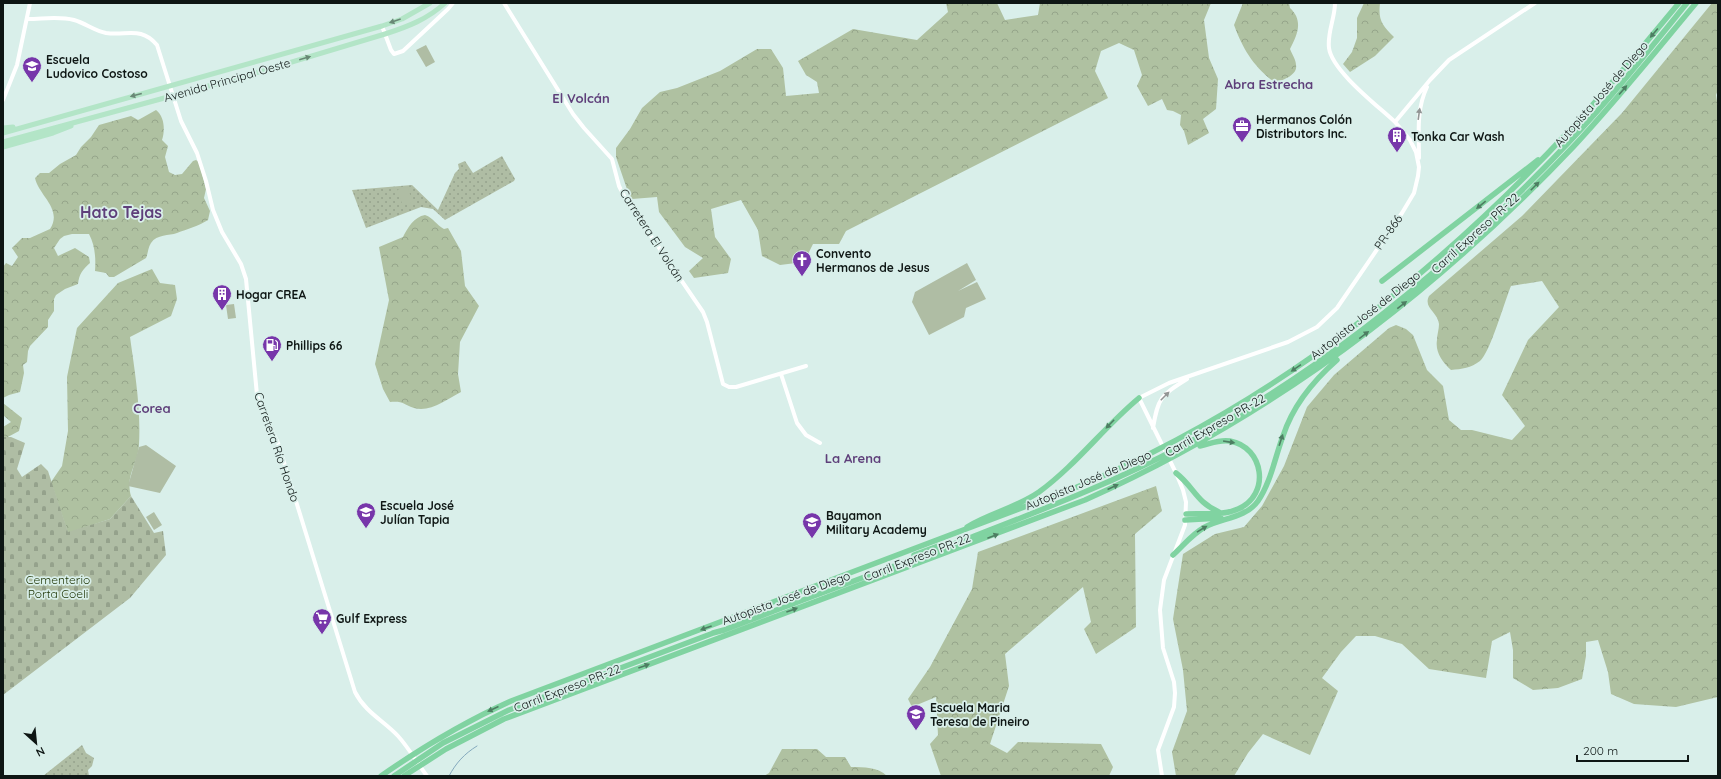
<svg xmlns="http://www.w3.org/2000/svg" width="1721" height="779" viewBox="0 0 1721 779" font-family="Quicksand,sans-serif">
<defs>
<pattern id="forest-crowns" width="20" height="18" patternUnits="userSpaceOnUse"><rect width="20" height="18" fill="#afc1a1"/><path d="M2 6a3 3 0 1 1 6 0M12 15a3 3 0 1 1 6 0" fill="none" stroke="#95a58a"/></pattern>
<pattern id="cemetery-stones" width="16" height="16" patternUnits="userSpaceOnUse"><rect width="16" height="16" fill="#afbda4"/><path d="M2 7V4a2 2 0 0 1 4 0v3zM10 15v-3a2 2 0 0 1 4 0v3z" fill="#95a28c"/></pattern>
<pattern id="park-dots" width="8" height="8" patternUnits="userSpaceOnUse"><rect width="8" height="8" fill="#afbda4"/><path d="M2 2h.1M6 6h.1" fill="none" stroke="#95a28c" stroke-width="1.8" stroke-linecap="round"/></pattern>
</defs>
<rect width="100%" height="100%" fill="#d9efea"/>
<path fill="url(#forest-crowns)" d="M946,3H997L1005,20L1038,15L1040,3H1211L1204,20L1209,58L1218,79L1216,109L1203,119L1209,133L1188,145L1184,131L1180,125L1181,115L1173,111L1167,110L1162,99L1148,106L1137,86L1142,75L1134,50L1119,43L1101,51L1095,71L1108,98L846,231L839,244H813L804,262L780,265L762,256L758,230L741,200L711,209L715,237L731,259L728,273L694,278L689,271L703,258L685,247L659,212L657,197L632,199L629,195L616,157V148L630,129L642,108L660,92L677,88L720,71L757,49H771L783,68L786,96L819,93L817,82L806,75L798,61L853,29L917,40L948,12Z
M1243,3H1289L1290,8C1304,21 1297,35 1290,49C1292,54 1296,60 1296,65C1298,75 1282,81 1274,82C1253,66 1243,49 1234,25Z
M1364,3H1380C1378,20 1382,25 1394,37L1375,56L1350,72L1343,64L1352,52L1357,38V18Z
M1712,3H1718V90L1716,95L1718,108V697L1676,707L1634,704L1611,694L1608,672L1598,640L1586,642V656L1582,679L1558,688L1533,690L1513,678V650L1510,632L1492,641L1486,678L1429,669L1402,644L1375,636H1356L1341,652L1322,678L1338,691L1310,755L1263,734L1248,753L1234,776H1176L1172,752L1187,711L1183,670L1173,619L1183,554L1215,534L1244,527L1262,506L1284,466L1307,407L1334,375L1389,328L1396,325L1406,329L1413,335L1427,370L1443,386L1449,420L1461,430H1472L1512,440L1525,426L1502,395L1528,340L1559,307L1542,281L1511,286C1505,300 1490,353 1480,361C1471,368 1462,369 1451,370C1442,362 1435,352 1437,340C1437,335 1439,329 1439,324C1438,312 1423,308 1429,296L1522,216L1622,113Z
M156,110C165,117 165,131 162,140L168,146L165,157L169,172L175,175L182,174L193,161L196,160L199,162L206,189L204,198L210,211L208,220C199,226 187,229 177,233C169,236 157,234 151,243C148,247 148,254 146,258L114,277H109L106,273L95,271C96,259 95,245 89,234H72L64,236L60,239L54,248L58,256L75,248L89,257L90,263C83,269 79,274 78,284L65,289L56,295L54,299V311L48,320V327L30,346L28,351L27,362L23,365L24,373L20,392L9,395L3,398V267L6,263L12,266L18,257L12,248L22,238H30L50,229C63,209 39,196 35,178L40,173H49L60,164L76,155L81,147L91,137L99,125L131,116L138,120L140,119Z
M425,215C434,218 436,225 444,229L448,228L461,251L465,286L479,306L460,342L458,374L461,392C447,399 430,413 414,408C402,404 404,401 390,402L383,389L375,364L389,300L379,247L403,237C408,227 414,217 425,215Z
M152,269L160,283L175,285L177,299L171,316L130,337C135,373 141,409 139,445C138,464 125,475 131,496L110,519L68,533L51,482L62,466L68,431L67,377L77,328L118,283Z
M3,403L22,418L19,431L6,438L3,437V427L11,422L3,415Z
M1156,486L1162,511L1135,534L1136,627L1096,654L1084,629L1091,622L1083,587L1005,654L1009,686L990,744L1007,753L1018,742L1101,744L1113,767L1109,776H941L930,744L938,735L936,697L912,707L908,699L930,667L972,589L978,552Z
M782,749H817L826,757H845L851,767C864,767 878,767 887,776H764L769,773Z"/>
<path fill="url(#cemetery-stones)" d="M3,437H11L25,443L17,469L22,477L41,464L48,471L68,532L110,519L131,496L154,533L163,531L166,555L130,598L3,695Z"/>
<path fill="url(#park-dots)" d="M502,156L515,179L514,181L445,220L433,209L421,207L366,228L352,190L412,185L438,210L455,173L459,169L458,164L465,161L473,173Z
M82,745L86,753L94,758L92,766L88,770L89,776H43Z"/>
<path fill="#afbda4" d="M426,45L435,62L426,67L416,50Z
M407,186L413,202L403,206L397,190Z
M967,263L976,280L958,291L977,282L986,299L966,308L964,317L929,335L912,302L915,292Z
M234,304L236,318L228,319L226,305Z
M146,445L176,466L160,493L128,486L139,447Z
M154,512L162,525L154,530L146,517Z"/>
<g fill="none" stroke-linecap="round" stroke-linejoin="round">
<path stroke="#84a9bd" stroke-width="1" d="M449,776C456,763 464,754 477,746"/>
<path stroke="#fff" stroke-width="4" d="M504,3L573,114L584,128L612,159L619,186L625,198L703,312L707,322L723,384L729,387H736L806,366
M1335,3C1335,18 1327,33 1329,48C1332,71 1378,106 1395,122
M28,19C43,19 59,16 74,20C85,23 95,31 106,33C127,36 141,26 157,45L181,121L197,153L206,181L213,210L222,232L241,264L246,279L257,395L261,407L278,443L355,692C365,712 384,721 398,736C409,748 417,763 427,776
M382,26L391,50L394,54L403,51L448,9L453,3
M3,100L17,65L30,3
M1419,158C1419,133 1416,110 1427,87
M781,374L797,423L806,435L820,443
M1153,428C1158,398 1160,396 1187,379
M1162,776L1158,750L1174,707L1175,693L1174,682L1163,648L1160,610L1164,580L1185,525L1186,502L1183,490L1176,473L1139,398L1169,383L1288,342L1317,327L1337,308L1402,213L1414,193L1418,176L1419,167L1416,152L1410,140L1395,122L1430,80L1449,60L1535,3"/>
<path stroke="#b3e5c7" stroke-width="5" d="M3,128L13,127
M3,133L382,26L402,19L430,3
M3,142L245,76L385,34C407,27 428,19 445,3
M3,147L53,133L71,126"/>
<path stroke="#80d3a1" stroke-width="5.5" d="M1382,281L1538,160
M1176,473C1194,487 1196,502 1219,512
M1186,514C1202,513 1223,516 1238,509C1271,495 1264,447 1230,441C1219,439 1210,444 1200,446
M1185,520L1221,518
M967,527C990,513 1016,508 1039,492C1076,465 1104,427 1139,398
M914,555L938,546
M1173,555C1183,546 1192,534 1205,527C1222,518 1246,518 1258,501C1271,482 1275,457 1283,436C1293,405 1313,381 1337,360
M713,633L724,630C807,598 889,568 972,537C1044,509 1115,482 1182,446C1327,369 1457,261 1569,142C1611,98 1649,50 1687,3
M381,776C424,746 464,722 511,701L1077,487C1266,408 1430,280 1569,131C1607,90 1643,46 1679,3
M394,776L443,743L509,710L716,632
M404,776L446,749L504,719L1085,500C1273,416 1433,295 1574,146C1617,100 1656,51 1696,3"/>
</g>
<defs><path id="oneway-solid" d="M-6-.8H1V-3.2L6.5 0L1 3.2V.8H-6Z"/></defs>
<g fill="#698876">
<use href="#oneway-solid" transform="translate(395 21) rotate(161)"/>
<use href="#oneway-solid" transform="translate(305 58) rotate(-16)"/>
<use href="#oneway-solid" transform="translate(136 95) rotate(165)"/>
</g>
<g fill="#4d7e62">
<use href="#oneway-solid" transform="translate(1654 33) rotate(130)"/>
<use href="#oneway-solid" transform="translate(1623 90) rotate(-49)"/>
<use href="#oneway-solid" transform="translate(1535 186) rotate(-45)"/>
<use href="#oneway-solid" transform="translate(1481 205) rotate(141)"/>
<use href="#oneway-solid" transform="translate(1402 305) rotate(-38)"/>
<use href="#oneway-solid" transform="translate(1364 335) rotate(-37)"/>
<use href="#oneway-solid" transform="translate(1296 368) rotate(146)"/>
<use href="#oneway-solid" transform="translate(1110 424) rotate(134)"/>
<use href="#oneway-solid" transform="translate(1281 440) rotate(-72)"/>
<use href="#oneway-solid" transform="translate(1229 442) rotate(9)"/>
<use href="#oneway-solid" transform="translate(1113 487) rotate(-25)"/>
<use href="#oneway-solid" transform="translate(1202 529) rotate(-31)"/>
<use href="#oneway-solid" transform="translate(993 536) rotate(-21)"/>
<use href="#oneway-solid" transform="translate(792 610) rotate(-20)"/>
<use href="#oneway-solid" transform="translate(706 628) rotate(160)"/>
<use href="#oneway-solid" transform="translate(644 666) rotate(-20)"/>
<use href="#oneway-solid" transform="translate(493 709) rotate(156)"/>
</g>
<g fill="#939695">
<use href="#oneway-solid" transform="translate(1419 114) rotate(-82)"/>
<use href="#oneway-solid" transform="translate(1165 396) rotate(-45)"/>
</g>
<defs>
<symbol id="school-pin" viewBox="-11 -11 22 30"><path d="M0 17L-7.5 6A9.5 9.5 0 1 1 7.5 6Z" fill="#7736aa" stroke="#d9efea"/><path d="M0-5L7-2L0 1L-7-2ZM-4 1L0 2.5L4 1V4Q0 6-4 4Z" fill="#fff"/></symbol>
<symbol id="office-pin" viewBox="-11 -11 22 30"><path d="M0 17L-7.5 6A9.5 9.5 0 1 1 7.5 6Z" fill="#7736aa" stroke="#d9efea"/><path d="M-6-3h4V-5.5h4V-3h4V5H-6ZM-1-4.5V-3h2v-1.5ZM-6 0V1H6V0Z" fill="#fff"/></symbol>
<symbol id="building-pin" viewBox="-11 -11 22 30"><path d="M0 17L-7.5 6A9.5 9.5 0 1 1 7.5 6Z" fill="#7736aa" stroke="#d9efea"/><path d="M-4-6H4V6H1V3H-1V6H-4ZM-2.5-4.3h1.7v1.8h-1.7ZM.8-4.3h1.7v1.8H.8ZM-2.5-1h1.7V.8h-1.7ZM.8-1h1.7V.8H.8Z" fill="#fff"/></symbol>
<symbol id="church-pin" viewBox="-11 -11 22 30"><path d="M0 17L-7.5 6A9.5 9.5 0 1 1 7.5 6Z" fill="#7736aa" stroke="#d9efea"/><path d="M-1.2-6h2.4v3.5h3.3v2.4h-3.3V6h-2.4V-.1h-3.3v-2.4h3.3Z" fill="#fff"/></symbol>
<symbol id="fuel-pin" viewBox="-11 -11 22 30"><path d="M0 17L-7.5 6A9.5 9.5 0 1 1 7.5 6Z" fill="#7736aa" stroke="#d9efea"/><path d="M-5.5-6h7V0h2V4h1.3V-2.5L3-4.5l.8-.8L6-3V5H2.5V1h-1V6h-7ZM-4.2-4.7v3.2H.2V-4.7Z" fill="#fff"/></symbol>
<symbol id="supermarket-pin" viewBox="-11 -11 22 30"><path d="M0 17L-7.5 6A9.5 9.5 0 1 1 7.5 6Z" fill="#7736aa" stroke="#d9efea"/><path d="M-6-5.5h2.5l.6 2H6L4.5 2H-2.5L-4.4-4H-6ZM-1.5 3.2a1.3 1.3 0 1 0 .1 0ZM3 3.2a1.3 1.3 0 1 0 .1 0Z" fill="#fff"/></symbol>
</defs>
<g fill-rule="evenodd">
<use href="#school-pin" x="21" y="55" width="22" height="30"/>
<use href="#office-pin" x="1231" y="115" width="22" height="30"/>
<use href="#building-pin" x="1386" y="125" width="22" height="30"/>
<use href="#church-pin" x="791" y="249" width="22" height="30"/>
<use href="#building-pin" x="211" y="283" width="22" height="30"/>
<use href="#fuel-pin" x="261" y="334" width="22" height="30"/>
<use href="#school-pin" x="355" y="501" width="22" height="30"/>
<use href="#school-pin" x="801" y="511" width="22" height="30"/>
<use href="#supermarket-pin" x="311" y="607" width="22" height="30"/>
<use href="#school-pin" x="905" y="703" width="22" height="30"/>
</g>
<g text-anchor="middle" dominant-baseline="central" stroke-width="3.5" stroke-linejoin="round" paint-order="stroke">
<g font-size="12" font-weight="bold" fill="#0e1614" stroke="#d9efea" text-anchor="start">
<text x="46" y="59">Escuela<tspan x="46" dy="14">Ludovico Costoso</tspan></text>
<text x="1256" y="119">Hermanos Colón<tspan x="1256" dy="14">Distributors Inc.</tspan></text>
<text x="1411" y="136">Tonka Car Wash</text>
<text x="816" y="253">Convento<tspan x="816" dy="14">Hermanos de Jesus</tspan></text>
<text x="236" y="294">Hogar CREA</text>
<text x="286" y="345">Phillips 66</text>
<text x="380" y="505">Escuela José<tspan x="380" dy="14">Julían Tapia</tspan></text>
<text x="826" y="515">Bayamon<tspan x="826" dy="14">Military Academy</tspan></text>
<text x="336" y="618">Gulf Express</text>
<text x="930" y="707">Escuela Maria<tspan x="930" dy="14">Teresa de Pineiro</tspan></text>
</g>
<g font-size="12" fill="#0e1614" stroke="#d9efea">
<text transform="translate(227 80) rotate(-16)">Avenida Principal Oeste</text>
<text transform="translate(1601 94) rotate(-49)">Autopista José de Diego</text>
<text transform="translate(1388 232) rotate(-55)">PR-866</text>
<text transform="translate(1475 233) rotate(-42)">Carril Expreso PR-22</text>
<text transform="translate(652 235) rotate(57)">Carretera El Volcán</text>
<text transform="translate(1365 315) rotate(-38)">Autopista José de Diego</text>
<text transform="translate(1215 425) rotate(-30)">Carril Expreso PR-22</text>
<text transform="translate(277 447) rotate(71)">Carretera Río Hondo</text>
<text transform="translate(1088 480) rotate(-23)">Autopista José de Diego</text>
<text transform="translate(917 557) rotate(-21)">Carril Expreso PR-22</text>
<text transform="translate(786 598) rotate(-20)">Autopista José de Diego</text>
<text transform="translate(567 688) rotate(-21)">Carril Expreso PR-22</text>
</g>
<g font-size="12" fill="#1c3200" stroke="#d9efea">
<text x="58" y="579">Cementerio<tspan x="58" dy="14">Porta Coeli</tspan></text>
</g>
<g font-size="13" font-weight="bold" fill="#5e3f7a" stroke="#d9efea">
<text x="1269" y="84">Abra Estrecha</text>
<text x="581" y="98">El Volcán</text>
<text x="152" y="408">Corea</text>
<text x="853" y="458">La Arena</text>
</g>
<g font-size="16" font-weight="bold" fill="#5e3f7a" stroke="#d9efea">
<text x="121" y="212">Hato Tejas</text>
</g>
</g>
<rect width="1721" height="779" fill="none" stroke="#0e1614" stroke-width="8"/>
<g transform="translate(36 743) rotate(153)" stroke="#d9efea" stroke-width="3" paint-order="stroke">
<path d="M0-3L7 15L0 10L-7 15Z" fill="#0e1614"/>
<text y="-6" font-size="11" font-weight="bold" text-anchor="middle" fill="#0e1614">N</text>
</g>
<path d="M1577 755v6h111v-6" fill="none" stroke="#0e1614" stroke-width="2"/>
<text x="1583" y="755" font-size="12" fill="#0e1614" stroke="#d9efea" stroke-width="3" paint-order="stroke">200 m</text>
</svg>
